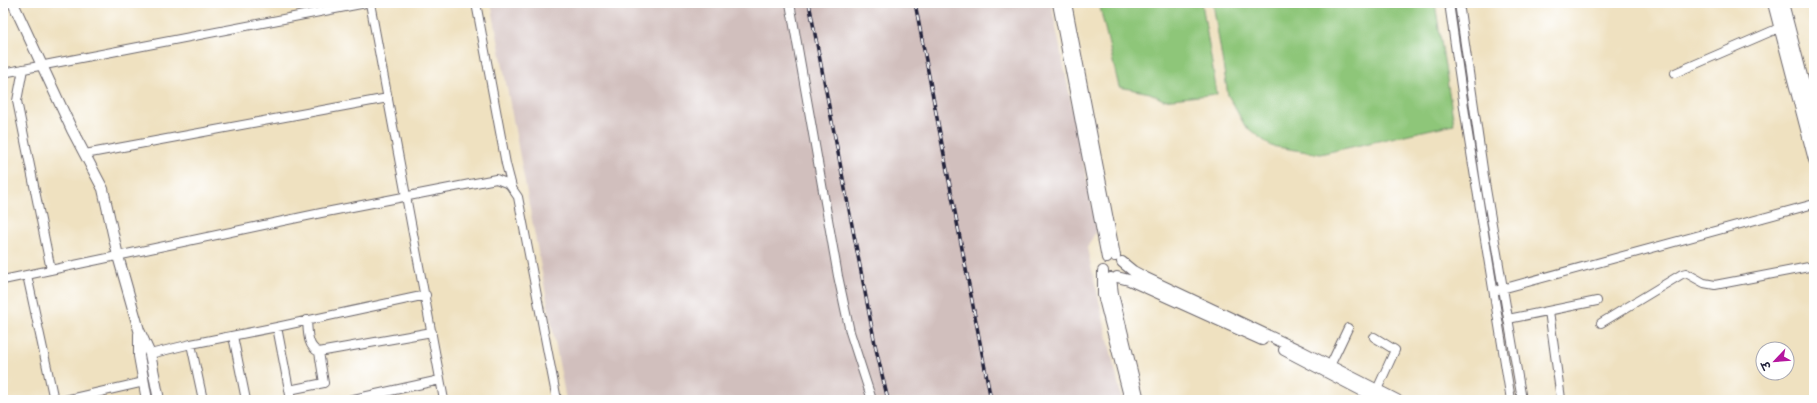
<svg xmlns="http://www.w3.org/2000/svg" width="1817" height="403" viewBox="0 0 1817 403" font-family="'Indie Flower','Playpen Sans Deva',sans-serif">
<rect width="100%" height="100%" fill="#fff"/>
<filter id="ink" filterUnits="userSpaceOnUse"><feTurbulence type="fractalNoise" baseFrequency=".025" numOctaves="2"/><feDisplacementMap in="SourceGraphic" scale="8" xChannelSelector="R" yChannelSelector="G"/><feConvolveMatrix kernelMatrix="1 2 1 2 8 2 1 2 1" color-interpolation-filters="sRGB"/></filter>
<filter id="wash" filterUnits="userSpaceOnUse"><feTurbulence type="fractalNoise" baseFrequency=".012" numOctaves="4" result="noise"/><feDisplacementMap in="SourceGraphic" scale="16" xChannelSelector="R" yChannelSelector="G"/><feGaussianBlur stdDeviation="0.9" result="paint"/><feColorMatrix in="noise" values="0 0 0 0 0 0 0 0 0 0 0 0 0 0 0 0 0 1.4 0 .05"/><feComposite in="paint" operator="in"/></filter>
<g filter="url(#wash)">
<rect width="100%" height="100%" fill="#efe1c0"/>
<path fill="#d1bfbd" d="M491,3H1051L1097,229L1087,248L1122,400H566Z"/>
<path fill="#8ec679" stroke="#58745a" d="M1099,3H1202L1217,94L1163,100L1150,93L1119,87Z
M1213,3H1435L1454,124L1320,154L1271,146L1245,126L1228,95Z"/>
</g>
<g filter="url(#ink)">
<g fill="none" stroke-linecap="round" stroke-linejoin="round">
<defs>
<path id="minor" d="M370,3L444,400
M476,3L506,164L512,187
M790,3L838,276L850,332L872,400
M1449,3L1467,128L1511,400
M1459,3L1485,183L1522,400
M23,69L17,101L51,270
M3,73L366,3
M1675,73L1779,28
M85,154L388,98
M27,275L54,400
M3,280L321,213L496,179L509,184L518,197L557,400
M1498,290L1814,204
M1549,311L1561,399
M1508,319L1597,301
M307,320C308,332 307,347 319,352
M1601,323L1682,274L1686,273L1704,283L1715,285L1814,266
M277,327L291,400
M233,336L246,400
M1374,337L1395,350L1375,394
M191,344L203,400
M150,354L191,344L277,327L426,295
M1328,370L1348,328
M289,390L324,383L319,352L432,332
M65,400L144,382
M349,400L440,380"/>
<path id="major" d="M13,3L72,130L103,189L118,256L139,330L150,354L159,400
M1058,3L1107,258
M1066,3L1115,256
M1773,3L1814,160
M1783,3L1814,122
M1122,262L1133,271L1146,278L1301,351L1397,400
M1103,271V295L1130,400
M1117,277L1129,280L1262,340
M1111,278L1113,294L1139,400
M139,334V356L147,400
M1284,350L1380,400"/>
</defs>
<use href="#minor" stroke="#6a656a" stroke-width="10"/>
<use href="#major" stroke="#6a656a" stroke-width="12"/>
<use href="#minor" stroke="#fff" stroke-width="8"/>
<use href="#major" stroke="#fff" stroke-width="10"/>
<defs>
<path id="rail" d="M809,3L876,349L888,400
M915,3L991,400"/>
</defs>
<use href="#rail" stroke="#22223b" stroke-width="3.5"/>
<use href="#rail" stroke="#fff" stroke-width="2" stroke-dasharray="6" stroke-linecap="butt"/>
</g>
</g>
<rect width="1817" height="403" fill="none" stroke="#fff" stroke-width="16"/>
<g transform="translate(1775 361) rotate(244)"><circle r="19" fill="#ffffff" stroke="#a7a7b1"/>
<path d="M0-3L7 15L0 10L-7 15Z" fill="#b5179e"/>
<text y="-6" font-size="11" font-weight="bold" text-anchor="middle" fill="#22223b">उ</text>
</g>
</svg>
